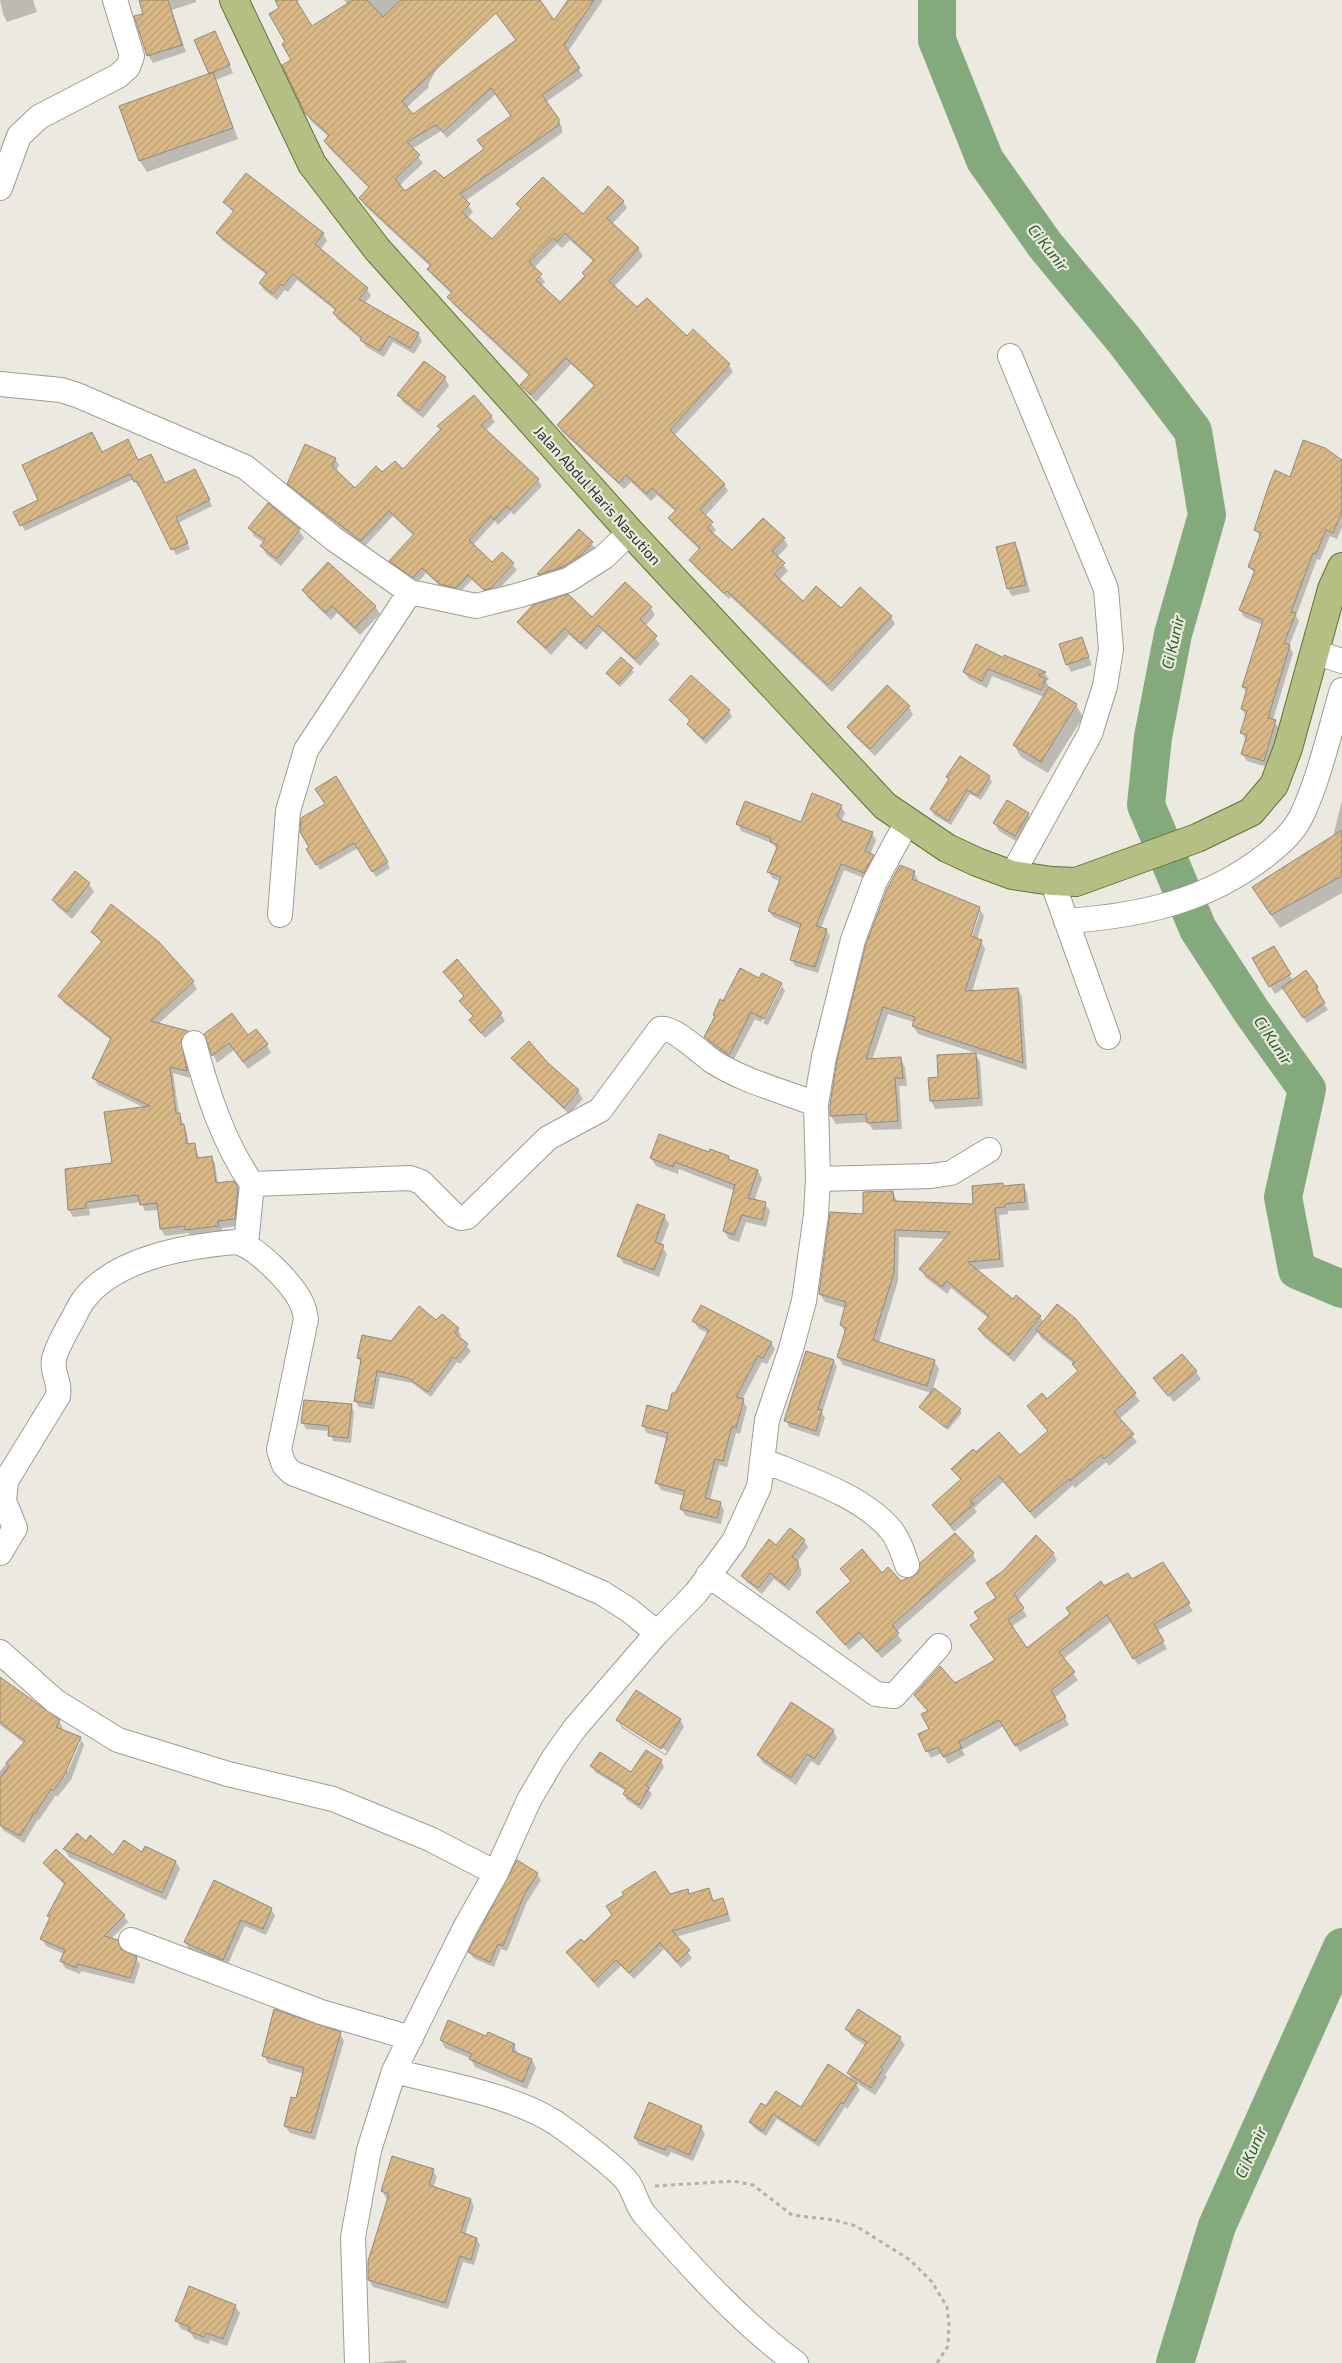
<svg xmlns="http://www.w3.org/2000/svg" width="1342" height="2363" viewBox="0 0 1342 2363" font-family="'Exo 2',sans-serif">
<defs>
<pattern id="building-hatch" width="6" height="6" patternUnits="userSpaceOnUse" patternTransform="scale(1.25)"><rect width="6" height="6" fill="#d9b886"/><path d="M-1 1l2-2M0 6l6-6M5 7l2-2" fill="none" stroke="#bb9e74"/></pattern>
</defs>
<rect width="100%" height="100%" fill="#ebe9e0"/>
<path fill="#0003" fill-rule="evenodd" d="M0,0H33L37,12L7,22L3,14Z
M140,0H196V2L172,10L186,52L153,63L148,55L145,14Z
M277,0H300L296,2L312,27L348,5L344,0H485L436,70L428,85L429,87L406,108L413,116L517,41L522,0H539L554,22L569,0H603L567,53L583,76L546,102L562,127V133L465,201L473,212L467,218L492,241L521,210L518,204L583,216L623,201L627,208L612,224L638,249L643,256L614,287L638,309L687,337L729,365L733,372L674,436L724,484L728,491L705,516L716,530L712,534L732,552L784,539L788,546L777,557L788,571L779,580L803,602L891,617L895,624L832,692L731,597L729,599L695,567L691,560L700,550L674,525L670,518L676,512L657,495L651,501L631,482L624,489L562,432L558,425L595,387L571,364L536,402L521,385L529,376L453,304L449,297L452,294L433,276L429,269L431,267L365,206L361,198L370,189L329,148L325,141L329,137L311,121L306,113L287,42L281,8ZM496,94L512,117L485,150L444,179L405,193L399,186L423,163L412,149L441,131L447,138ZM570,240L594,262L586,277L560,304L541,286L545,282L534,268L557,244L562,248Z
M215,33L233,73L216,80L238,139L147,172L140,161L121,106L210,74Z
M224,202L323,234L327,241L320,250L367,289L371,296L364,304L418,334L422,341L414,354L393,342L384,357L366,347L362,340L338,320L334,313L336,311L297,280L288,292L285,290L277,300L264,290L260,283L267,275L222,240L218,234L234,213Z
M445,378L449,386L423,418L403,402L399,395Z
M491,416L495,422L485,431L538,480L542,486L514,515L511,512L498,525L495,521L473,545L492,563L502,553L517,570L494,594L489,595L472,580L459,593L444,590L426,573L417,583L394,567L391,561L414,536L393,516L365,546L292,490L289,484L335,459L339,465L336,471L355,490L382,474L404,470L441,430L439,426Z
M102,453L138,462L165,485L197,476L212,506L178,523L190,549L176,555L141,486L138,487L134,479L25,531L15,512L40,500Z
M1342,461V527L1337,539L1330,536L1320,560L1317,559L1296,616L1299,621L1289,646L1293,653L1273,720L1279,728L1267,767L1247,761L1242,754L1246,740L1242,733L1246,717L1242,709L1247,693L1243,687L1263,625L1244,617L1240,610L1255,574L1249,567L1260,537L1256,530L1291,478Z
M268,505L299,530L304,538L281,566L266,554L262,546L264,543L254,536L250,528Z
M579,530L596,549L584,562L542,579L539,574Z
M1014,543L1019,551L1030,592L1012,596L1008,589Z
M303,590L375,606L380,614L360,635L337,613L331,620L308,598Z
M651,608L655,615L645,626L660,644L640,666L603,631L586,650L569,635L551,655L523,629L519,622L592,619Z
M1081,638L1092,665L1071,672L1067,664Z
M1005,657L1045,673L1049,680L1046,681L1049,687L1076,705L1083,717L1048,773L1021,757L1014,745L1044,697L992,676L987,688L969,679L964,672L1004,659Z
M621,659L634,672L620,687L608,673Z
M887,686L909,707L913,715L875,756L853,735L848,727Z
M671,701L729,711L732,717L706,744L692,730L688,724L691,722Z
M336,777L390,868L376,877L358,848L320,870L308,849L311,847Z
M948,777H989L992,782L981,800L970,794L951,825L934,815L931,809L950,780Z
M1342,800V893L1280,928L1261,900L1333,837Z
M841,806L845,813L841,821L872,833L876,840L870,855L876,862L867,879L844,870L821,928L826,930L830,936L818,973L795,966L792,960L801,929L773,917L769,911L781,882L772,878L769,872L778,850L772,843L741,831L738,824L802,823Z
M1028,814L1033,822L1019,843L999,831L995,823Z
M914,872L918,880L917,883L979,908L984,916L977,940L981,941L985,949L972,992L1018,989L1022,997L1027,1070L918,1034L913,1026L914,1022L888,1014L872,1060L901,1059L905,1067L907,1086H899L902,1129L873,1130L868,1122L836,1124L831,1116V1105ZM977,912H980L970,943L968,942Z
M89,884L94,892L72,919L58,907L53,900Z
M92,932L193,982L197,989L158,1024L187,1032L191,1039L184,1048L190,1078L173,1073L179,1113L187,1133L189,1145L194,1144L199,1158L211,1157L215,1164L218,1184L233,1183L241,1196L238,1226L222,1228V1233L191,1237L188,1233L165,1236L161,1229L159,1210L145,1211L141,1202L89,1209L90,1215L73,1217L69,1210L66,1170L113,1164L145,1108L98,1085L94,1078L111,1040L64,1003L60,996L102,943Z
M1274,947L1293,981L1317,988L1320,993L1318,995L1328,1010L1307,1023L1284,988L1275,994L1254,958Z
M444,972L481,991L501,1014L505,1021L485,1038L474,1026L471,1020L474,1018L461,1001L465,998Z
M760,980L781,984L785,991L768,1025L763,1023L782,986H779L761,1022L755,1019L733,1061L710,1044L706,1037L716,1018L714,1015L724,1003Z
M205,1034L248,1036L267,1045L271,1053L248,1069L234,1050L217,1063Z
M975,1054L980,1062L983,1106L935,1109L931,1101L939,1078Z
M512,1058L578,1091L583,1099L569,1114L517,1065Z
M709,1154L728,1157L730,1161L758,1171L762,1179L754,1201L765,1204L770,1211L766,1227L746,1222L739,1242L729,1239L724,1231L735,1191L679,1169L678,1174L656,1166L651,1158Z
M1023,1185L1027,1193L1029,1210L1008,1211V1214L999,1215L1004,1267L975,1270L1013,1301L1040,1317L1044,1323L1074,1319L1140,1401L1119,1419L1137,1442L1109,1466L1106,1462L1075,1488L1073,1485L1035,1519L1003,1482L974,1508L977,1512L954,1532L933,1505L961,1481L953,1469L976,1453L1020,1457L1049,1432L1029,1407L1047,1400L1079,1373L1074,1364L1041,1338L1038,1332L1014,1362L984,1337L979,1330L988,1318L951,1288L947,1294L925,1277L921,1269L945,1239L899,1237L898,1281L879,1343L934,1361L939,1369L933,1389L962,1413L948,1430L920,1407L931,1393L843,1365L838,1357L846,1334L841,1325L846,1308L825,1302L820,1294L865,1215L893,1192L897,1202L975,1205L973,1187Z
M664,1216L669,1224L661,1245L667,1254L659,1277L623,1263L619,1256Z
M694,1321L771,1342L775,1349L767,1364L762,1362L742,1400L747,1407L740,1434L736,1433L727,1467L719,1465L710,1500L720,1503L724,1510L721,1524L686,1516L681,1509L685,1496L661,1490L657,1483L668,1439L647,1433L643,1426L647,1407L669,1412L676,1395L709,1334L698,1328Z
M437,1322L458,1329L461,1335L459,1338L471,1351L460,1364L457,1362L431,1397L412,1383L380,1377L374,1409L359,1407L355,1401L362,1364L358,1358Z
M834,1361L837,1367L822,1413L825,1418L819,1437L789,1427L786,1420Z
M1196,1372L1201,1379L1174,1402L1155,1379Z
M351,1405L354,1411L351,1443L333,1441L330,1431L306,1429L303,1423Z
M804,1541L808,1547L797,1562L801,1569V1575L789,1591L774,1579L762,1594L747,1582L743,1576L777,1546Z
M1053,1553L1057,1560L1017,1601L1027,1616L1011,1627L1027,1649L1104,1588L1132,1581L1162,1563L1193,1611L1157,1631L1167,1649L1138,1665L1112,1621L1063,1659L1078,1680L1054,1698L1069,1725L1020,1752L1004,1726L962,1750L965,1755L948,1764L942,1753L931,1758L919,1735L930,1730L928,1712L915,1695L954,1685L996,1661L980,1619L997,1598Z
M973,1554L976,1561L896,1632L902,1641L882,1658L863,1638L849,1650L817,1612L851,1582L842,1569L882,1574L900,1582Z
M0,1684L59,1721L63,1728L62,1730L80,1738L84,1745L71,1780L57,1797L56,1795L39,1820L38,1819L24,1843L3,1830L0,1825V1771L24,1743L0,1725ZM78,1741H81L65,1777L62,1776Z
M680,1719L684,1727L666,1756L622,1728L618,1720ZM622,1723L667,1751L665,1754L622,1726Z
M833,1730L837,1738L819,1766L811,1761L796,1785L763,1763L758,1755Z
M661,1761L664,1767L649,1790L652,1794L642,1810L627,1800L624,1794L626,1791L595,1772L592,1766L632,1774Z
M86,1842L113,1857L176,1862L180,1869L166,1900L69,1857L65,1850Z
M518,1861L537,1874L541,1880L527,1902L507,1951L501,1949L494,1967L473,1958L470,1952Z
M45,1863L124,1916L128,1922L111,1939L117,1941L122,1951L136,1958L140,1965L134,1984L81,1971L80,1974L65,1968L61,1961L64,1954L46,1946L42,1939L50,1919L49,1916L65,1885L49,1870Z
M215,1882L271,1909L275,1916L266,1935L245,1926L227,1966L189,1949L185,1942Z
M708,1890L714,1902L723,1900L731,1921L676,1937L692,1958L681,1968L664,1949L634,1979L621,1966L598,1988L568,1953L669,1895L687,1891L690,1895Z
M847,2029L900,2038L905,2045L885,2075L887,2077L875,2095L855,2082L860,2090L847,2109L845,2107L819,2147L777,2119L766,2136L754,2128L751,2122L766,2108L801,2109L854,2082L848,2073L866,2046L851,2036Z
M340,2033L344,2041L315,2140L290,2133L285,2126L297,2100L304,2074L268,2063L264,2056Z
M487,2037L514,2045L518,2054L532,2060L536,2068L527,2089L475,2067L470,2058L445,2048L441,2040Z
M701,2127L705,2134L693,2161L671,2152L668,2157L639,2145L635,2138Z
M433,2171L437,2177L433,2188L471,2200L474,2206L465,2235L477,2239L480,2245L474,2265L463,2262L448,2309L373,2287L369,2280L389,2199L386,2198L382,2191Z
M235,2306L240,2313L227,2346L210,2340L209,2344L194,2339L190,2332L181,2329L177,2321Z
M405,2360L407,2363H372Z"/>
<g fill="none" stroke-linecap="round" stroke-linejoin="round">
<path stroke="#84a97c" stroke-width="38" d="M937,0V40L985,160L1045,245L1124,340L1193,431L1207,515L1173,634L1153,737L1146,805L1198,929L1252,1012L1307,1089L1283,1197L1297,1270L1342,1289
M1175,2363L1217,2226L1342,1947"/>
</g>
<path fill="url(#building-hatch)" stroke="#8f8a82" fill-rule="evenodd" d="M139,0H168L182,45L147,56L134,16L143,14Z
M275,0H296L312,26L353,0H367L383,17L401,0H540L554,20L568,0H594L564,45L580,68L542,95L559,119V125L460,194L470,204L462,212L492,239L521,208L516,204L543,177L583,214L608,186L624,201L607,218L639,248L609,281L637,307L647,298L687,336L693,329L730,364L670,430L725,484L700,510L713,522L707,528L732,550L763,518L785,538L772,551L785,563L774,574L803,601L816,586L841,608L860,587L892,616L828,685L727,591L724,593L689,560L700,548L668,518L676,510L652,488L647,494L626,475L619,483L557,425L595,385L566,358L531,395L520,385L530,374L447,297L452,292L427,269L431,265L359,198L369,187L324,141L329,135L305,113L282,65L291,60L282,44L285,42L269,14L279,8ZM496,13L516,40L413,114L402,101ZM491,88L511,116L477,140L484,149L444,178L435,170L405,191L395,179L420,155L407,142L436,125L443,132ZM565,233L594,260L582,273L585,276L560,302L536,280L542,274L529,262L553,238L557,242Z
M215,31L230,65L209,74L194,40Z
M213,72L233,128L139,161L119,106Z
M246,173L324,233L315,244L368,288L359,299L419,333L410,348L389,336L380,351L360,340L362,338L333,313L336,309L293,274L283,286L281,284L273,294L259,283L267,273L216,233L234,211L223,202Z
M424,361L446,377L419,411L397,395Z
M474,395L492,416L481,425L539,479L510,510L507,506L494,520L491,516L469,540L492,562L502,552L514,563L491,588L484,590L468,575L456,588L440,584L422,568L413,578L389,561L414,534L389,511L361,541L287,484L305,444L336,458L332,466L355,488L376,466L382,472L395,461L403,469L441,429L437,426Z
M92,432L102,452L128,439L138,460L151,454L165,483L195,469L210,500L176,517L188,543L171,550L137,481L134,482L130,474L20,526L13,512L38,500L22,465Z
M1303,440L1325,448L1342,460V512L1333,533L1326,530L1316,554L1313,553L1291,612L1296,613L1284,643L1290,645L1268,718L1276,720L1264,761L1241,754L1247,735L1240,733L1247,711L1241,709L1247,688L1242,687L1263,620L1239,610L1255,570L1248,567L1261,533L1254,530L1269,485L1275,470L1290,477Z
M268,503L300,529L277,559L260,546L265,540L248,528Z
M579,529L593,542L581,555L562,567L538,575L537,574Z
M1015,542L1026,585L1007,589L996,547Z
M328,562L376,606L355,628L332,606L326,613L302,590Z
M625,582L652,607L640,619L657,636L635,659L598,625L581,644L565,628L546,648L517,622L533,605L568,594L592,617Z
M1082,637L1089,657L1066,665L1059,644Z
M976,644L1004,658V655L1046,672L1038,675L1046,679L1041,690L988,669L982,681L963,672Z
M621,657L633,668L618,684L606,673Z
M691,675L730,710L703,739L687,724L690,720L669,700Z
M887,685L910,706L870,749L847,727Z
M1049,687L1077,704L1041,762L1013,745Z
M960,756L990,776L978,796L967,790L948,821L930,809L949,779L946,777Z
M336,776L388,862L372,872L354,843L316,865L306,849L309,847L300,832L301,818L325,804L315,789Z
M812,793L842,805L837,816L843,821L873,832L865,851L874,855L864,873L841,864L816,926L827,929L815,967L790,960L801,924L768,911L781,877L767,872L778,845L770,842L771,838L736,824L745,801L801,822Z
M1007,800L1029,813L1015,836L993,823Z
M1342,830V876L1271,915L1252,887Z
M900,865L915,871L912,879L980,907L971,936L982,940L965,991L1018,988L1023,1063L912,1026L915,1017L883,1007L866,1059L901,1057L903,1078H895L898,1121L867,1123L866,1114L830,1116V1105L837,1060L866,944L887,889Z
M75,871L90,883L67,912L52,900Z
M111,904L159,942L194,981L151,1021L188,1031L181,1040L187,1071L170,1067L176,1113H180L181,1125L184,1124L187,1144L195,1143L197,1158L212,1156L216,1183L234,1181L238,1187L235,1219L218,1221L219,1226L185,1230V1226L160,1229L157,1203L140,1205L138,1195L86,1202V1208L68,1210L65,1169L112,1163L104,1112L150,1106L92,1078L111,1038L58,996L102,941L91,932Z
M1274,946L1291,974L1269,987L1252,958Z
M457,959L502,1013L481,1033L469,1020L473,1016L459,1001L464,996L443,972Z
M740,968L759,978L762,973L782,983L764,1019L751,1012L729,1055L704,1037L715,1016L713,1015L720,999L723,1001Z
M1306,970L1318,987L1316,988L1325,1003L1303,1018L1282,987Z
M232,1013L248,1035L256,1029L268,1044L243,1062L229,1043L212,1056L204,1034Z
M529,1041L548,1063L579,1090L564,1108L511,1058Z
M976,1053L979,1098L930,1101L928,1078L938,1077L937,1055Z
M659,1134L709,1152L710,1149L729,1156L728,1159L758,1170L748,1198L766,1202L762,1220L742,1215L734,1235L723,1231L735,1185L675,1162L673,1167L650,1158Z
M1003,1183V1186L1024,1184L1025,1202L1005,1204V1207L995,1208L1000,1259L968,1262L1013,1299L1016,1295L1041,1316L1009,1355L978,1329L989,1316L947,1281L942,1287L919,1269L950,1232L895,1230L894,1273L873,1340L935,1360L927,1386L837,1357L846,1328L840,1325L846,1302L819,1294L830,1212L863,1214V1192L893,1191L894,1201L973,1204L972,1186Z
M637,1204L665,1215L655,1242L664,1245L654,1270L617,1256Z
M1057,1304L1075,1318L1136,1393L1114,1412L1134,1434L1104,1459L1101,1455L1070,1481L1069,1479L1030,1512L999,1476L970,1501L974,1504L950,1525L932,1505L961,1479L951,1469L973,1449L976,1452L999,1432L1020,1455L1048,1431L1027,1406L1042,1393L1047,1399L1078,1371L1072,1364L1075,1362L1036,1330Z
M701,1305L772,1342L763,1358L758,1356L736,1397L744,1399L736,1428L732,1426L723,1461L715,1459L705,1498L721,1502L717,1518L680,1509L685,1491L655,1483L668,1433L642,1426L647,1405L668,1411L672,1393H675L709,1330L692,1321Z
M419,1306L436,1320L442,1314L459,1328L455,1333L468,1344L456,1359L453,1357L428,1392L408,1378L377,1371L371,1404L354,1401L361,1359L357,1358L362,1335L391,1341Z
M806,1351L834,1360L818,1409L822,1410L816,1431L784,1421Z
M1182,1354L1197,1371L1168,1396L1153,1378Z
M934,1388L961,1409L946,1428L919,1407Z
M304,1400L352,1404L348,1438L328,1436L329,1426L301,1423Z
M790,1528L805,1540L792,1557L798,1561V1568L785,1585L770,1573L758,1588L741,1576L769,1539L776,1545Z
M955,1533L974,1553L892,1625L899,1633L877,1652L859,1632L845,1645L816,1612L851,1581L840,1569L862,1549L882,1573L888,1567L901,1581L917,1574L920,1563Z
M1036,1535L1054,1553L1014,1594L1024,1608L1008,1620L1027,1648L1070,1614L1066,1608L1101,1581L1104,1586L1128,1573L1132,1579L1163,1562L1190,1603L1154,1624L1164,1641L1133,1659L1107,1615L1059,1652L1075,1672L1051,1690L1066,1717L1015,1746L999,1720L959,1742L962,1748L943,1757L938,1747L926,1752L918,1734L929,1729L921,1714L928,1711L914,1695L940,1666L955,1683L995,1660L970,1625L979,1619L974,1612L996,1598L986,1583L1003,1571Z
M0,1677L60,1720L56,1727L81,1737L66,1771L67,1772L53,1791L51,1789L35,1814L34,1813L20,1836L0,1825V1778L9,1766L6,1763L25,1741L0,1722Z
M636,1690L681,1719L661,1749L616,1720Z
M791,1702L834,1730L814,1759L807,1754L791,1778L757,1755Z
M646,1750L662,1760L646,1785L649,1788L639,1805L623,1794L626,1789L590,1766L600,1752L631,1772Z
M77,1833L86,1841L90,1835L113,1855L124,1840L142,1852L145,1846L176,1861L162,1893L63,1849Z
M56,1849L125,1915L104,1936L118,1940L121,1949L137,1957L130,1978L78,1964L76,1968L60,1961L65,1950L40,1939L50,1917L47,1916L65,1883L43,1863Z
M517,1860L538,1873L524,1895L503,1946L498,1944L490,1962L468,1952Z
M655,1871L670,1894L688,1889L689,1894L709,1888L713,1901L723,1898L728,1914L672,1931L690,1950L677,1962L660,1943L629,1973L616,1960L594,1982L566,1952L581,1939L584,1942L612,1915L606,1906L624,1895L622,1892Z
M214,1880L272,1908L263,1929L241,1920L223,1960L184,1942Z
M274,2009L341,2032L311,2133L284,2126L291,2097L296,2098L304,2068L262,2056Z
M858,2009L901,2037L881,2067L883,2069L871,2088L847,2073L867,2042L845,2029Z
M448,2020L486,2036L488,2032L515,2044L512,2051L532,2059L523,2082L469,2059L472,2054L440,2040Z
M828,2064L857,2083L843,2104L841,2102L815,2141L773,2114L763,2131L749,2122L761,2103L766,2106L776,2091L801,2107Z
M649,2102L702,2126L689,2155L667,2145L665,2150L634,2138Z
M392,2156L434,2169L429,2185L471,2199L461,2232L477,2238L471,2260L460,2256L445,2303L368,2280V2261L389,2194L381,2191Z
M189,2286L236,2305L223,2339L206,2333L204,2337L188,2331L190,2327L175,2321Z"/>
<g fill="none" stroke-linecap="round" stroke-linejoin="round">
<defs>
<path id="minor" d="M0,188L19,136L39,117L118,76L128,67L132,56L115,0
M1010,356L1106,589L1111,649L1105,686L1090,734L1012,875
M0,384L61,390L77,395L245,467L334,539L410,592L476,606L520,595L568,580L604,557L630,532
M1315,652L1342,661
M1052,881L1108,1037
M280,915L288,811L306,750L410,592
M1066,921C1139,916 1206,902 1265,856C1279,845 1293,833 1301,817C1319,780 1330,730 1342,690
M194,1043C207,1092 223,1142 252,1184L410,1178L421,1182L454,1215L461,1218L467,1217L548,1138L600,1110L660,1029C673,1026 701,1053 712,1061C743,1081 782,1091 816,1104
M818,1179L931,1176L951,1173L989,1150
M246,1244L252,1184
M762,1460C803,1477 862,1495 891,1530C899,1540 903,1553 907,1565
M0,1553L15,1528L4,1501L6,1481L58,1396C61,1382 51,1373 54,1359C57,1347 64,1335 70,1324C75,1316 79,1305 85,1298C118,1257 187,1246 236,1242C256,1246 293,1284 302,1304C304,1308 305,1314 306,1319L279,1450L284,1465L292,1473L542,1567L602,1593L629,1610L657,1633
M708,1575L876,1694L894,1696L939,1646
M0,1652L55,1701L118,1740L228,1774L333,1799L430,1839L496,1873
M131,1940L321,2012L411,2038
M394,2071C444,2084 513,2095 556,2123C573,2135 619,2169 629,2184C635,2194 637,2205 644,2214C690,2266 740,2322 796,2363
M357,2363L353,2237L369,2150L394,2071L465,1928L496,1873L529,1800L553,1759L575,1728L657,1633L696,1593L734,1541L759,1487L767,1420L791,1349L804,1301L816,1215L818,1179L816,1104L824,1057L853,940L874,883L907,822"/>
<path id="major" d="M234,0L312,164L377,249L630,532L885,806L947,848L977,862L1012,875L1052,881L1076,882L1197,838L1251,812L1274,785L1288,748L1332,589L1342,567"/>
</defs>
<use href="#minor" stroke="#9e9c93" stroke-width="26"/>
<use href="#major" stroke="#657130" stroke-width="30"/>
<path stroke="#b2b0a9" stroke-width="3" stroke-dasharray="4 4" stroke-linecap="butt" d="M655,2186L733,2181L753,2185L792,2215L834,2220L856,2226L910,2260L932,2282L947,2307L949,2323L948,2346L937,2363"/>
<use href="#minor" stroke="#fff" stroke-width="24"/>
<use href="#major" stroke="#b4bf84" stroke-width="28"/>
</g>
<g text-anchor="middle" dominant-baseline="central" stroke-width="4.5" stroke-linejoin="round" paint-order="stroke">
<g font-size="15" fill="#302f2c" stroke="#ebe9e0">
<text transform="translate(598 495) rotate(48)">Jalan Abdul Haris Nasution</text>
</g>
<g font-size="16" font-style="italic" fill="#2a5c1f" stroke="#ebe9e0">
<text transform="translate(1049 247) rotate(52)">Ci Kunir</text>
<text transform="translate(1172 642) rotate(-77)">Ci Kunir</text>
<text transform="translate(1274 1040) rotate(56)">Ci Kunir</text>
<text transform="translate(1250 2152) rotate(-66)">Ci Kunir</text>
</g>
</g>
</svg>
